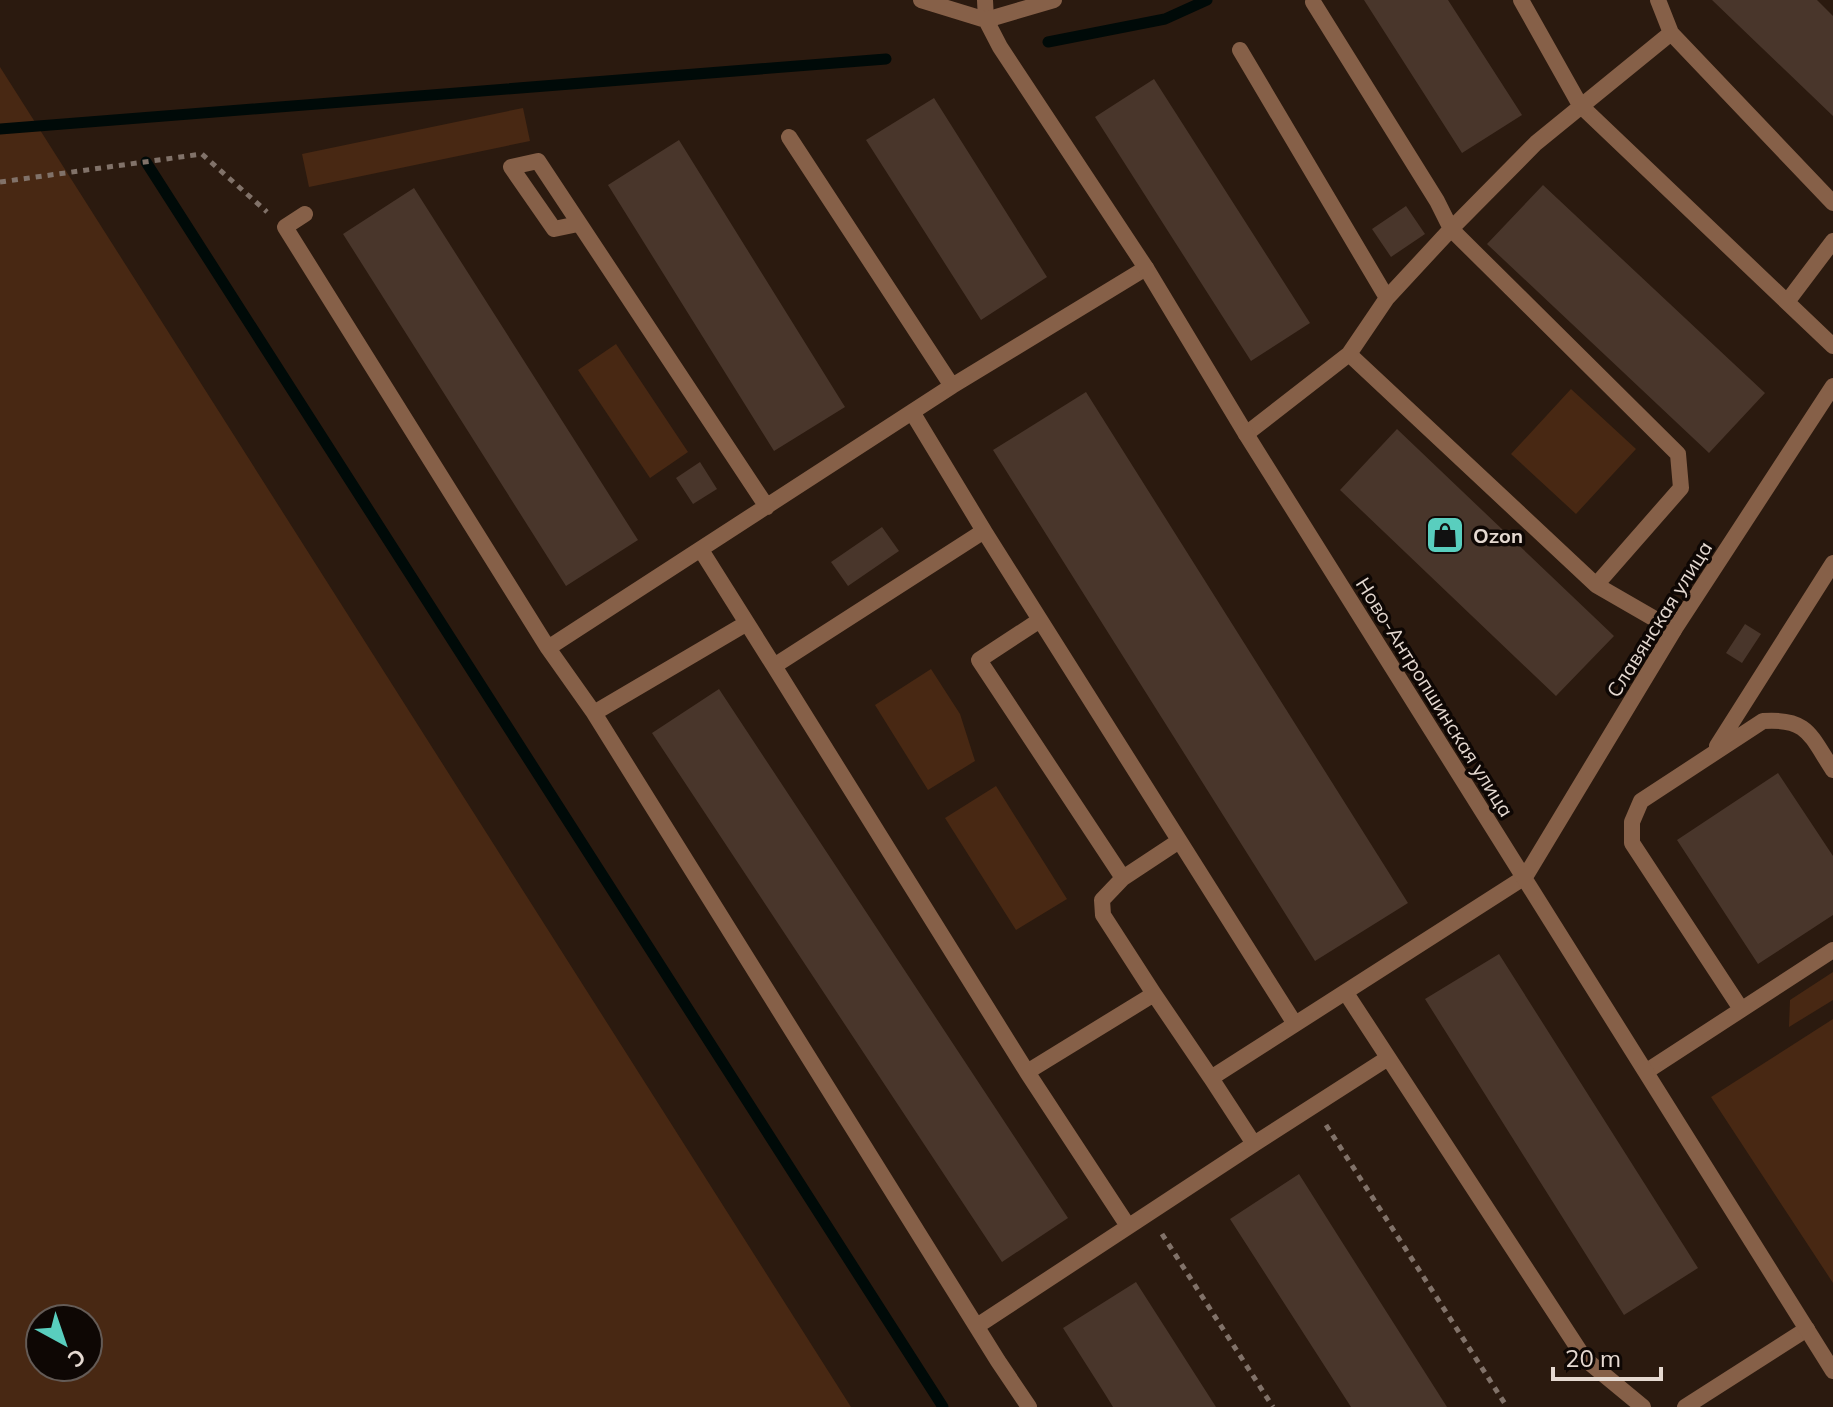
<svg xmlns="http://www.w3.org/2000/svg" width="1833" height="1407" viewBox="0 0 1833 1407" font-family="Mulish,sans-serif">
<rect width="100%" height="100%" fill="#2b1a0f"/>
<path fill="#482813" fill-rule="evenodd" d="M0,67L851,1407H0ZM40,1319H88V1367H40Z
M523,108L530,141L309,187L302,154Z
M616,344L688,452L650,478L578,370Z
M1571,389L1636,449L1576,514L1511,454Z
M931,669L960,714L975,761L928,790L875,705Z
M996,786L1067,899L1016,930L945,818Z
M1833,972V1000L1789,1027L1790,1000Z
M1833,1019V1283L1711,1097Z"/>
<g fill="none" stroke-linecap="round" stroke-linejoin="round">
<path stroke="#000a08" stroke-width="11" d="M1048,42L1165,19L1207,0
M0,129L886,59
M146,162L943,1407"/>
</g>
<path fill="#49362b" d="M1364,0H1448L1522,115L1462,153Z
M1712,0H1817L1833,16V116Z
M1154,79L1310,323L1251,361L1095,117Z
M934,98L1047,277L981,320L866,140Z
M679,140L845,407L774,451L608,185Z
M1543,185L1765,393L1709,453L1487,244Z
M414,188L638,540L566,586L343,234Z
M1406,206L1425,234L1391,257L1372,229Z
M1086,392L1408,903L1315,961L993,450Z
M1397,429L1614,636L1556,696L1340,490Z
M700,462L717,489L693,504L676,478Z
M882,527L899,551L848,586L831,562Z
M1745,624L1761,634L1742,663L1726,653Z
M719,689L1068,1218L1002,1262L652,733Z
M1778,773L1833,856V915L1758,964L1677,840Z
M1499,954L1698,1268L1624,1315L1425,999Z
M1299,1174L1342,1242L1447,1407H1351L1230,1219Z
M1136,1282L1216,1407H1113L1105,1394L1063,1328Z"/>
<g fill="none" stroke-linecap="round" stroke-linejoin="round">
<path stroke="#817269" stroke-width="5" stroke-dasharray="6 6" stroke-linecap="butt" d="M0,182L202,154L267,212
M1326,1125L1507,1407
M1162,1234L1273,1407"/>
<path stroke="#866048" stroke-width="16" d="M985,0L986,20
M1521,0L1580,105L1833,346
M1658,0L1671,33L1833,203
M1313,2L1437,201L1451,229L1678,454L1681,488L1596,585
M1240,50L1387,298
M789,137L952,386
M305,214L285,227L548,648L594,713L998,1361L1029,1407
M578,224L554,229L511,167L538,161L767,507
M1787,302L1833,241
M1349,354L1596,585L1674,630
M1246,434L1349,354L1387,298L1451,229L1536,143L1671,33
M984,531L1295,1024
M701,550L774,666L984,531L912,412
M1040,620L979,660L1123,878L1102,900L1103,915L1154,994
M548,648L952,386L1146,268
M774,666L1027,1072L1128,1226
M594,713L747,623
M1717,746L1833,563
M1123,878L1179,841
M1346,993L1585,1359L1643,1407
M1741,1009L1632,843V822L1641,801L1763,721C1808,718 1810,735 1833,770
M1647,1071L1833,950
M1027,1072L1154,994L1211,1078
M1254,1144L1388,1058
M977,1326L1254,1144L1211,1078L1525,877
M1685,1407L1807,1329"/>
<path stroke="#866048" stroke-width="16" d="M921,0L986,20L1054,0
M986,20L1000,47L1146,268L1246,434L1833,1371
M1525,877L1674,630L1833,386"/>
</g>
<defs>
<symbol id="shop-square" viewBox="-11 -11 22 22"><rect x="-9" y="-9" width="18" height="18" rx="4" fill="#59cebe" stroke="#0e0704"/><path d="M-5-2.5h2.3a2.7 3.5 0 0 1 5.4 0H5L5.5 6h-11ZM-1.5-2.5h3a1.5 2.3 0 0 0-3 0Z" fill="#111"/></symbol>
</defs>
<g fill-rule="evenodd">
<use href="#shop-square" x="1423" y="513" width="44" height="44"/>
</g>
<g text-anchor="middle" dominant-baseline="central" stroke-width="7" stroke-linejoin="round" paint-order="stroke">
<g font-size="20" font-weight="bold" fill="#e5d9d1" stroke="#0e0704" text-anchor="start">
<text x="1473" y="535">Ozon</text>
</g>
<g font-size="20" fill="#e5d9d1" stroke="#0e0704">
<text transform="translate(1659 619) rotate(-58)">Славянская улица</text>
<text transform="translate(1435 697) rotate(58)">Ново-Антропшинская улица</text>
</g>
</g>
<g transform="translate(64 1343) rotate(140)"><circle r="38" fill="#0e0704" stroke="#645b56" stroke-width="2"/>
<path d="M0-6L14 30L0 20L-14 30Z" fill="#59cebe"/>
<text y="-12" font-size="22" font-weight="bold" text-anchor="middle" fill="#e5d9d1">С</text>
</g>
<path d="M1553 1367v12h108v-12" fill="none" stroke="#e5d9d1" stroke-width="4"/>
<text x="1565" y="1367" font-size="24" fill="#e5d9d1" stroke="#0e0704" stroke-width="6" paint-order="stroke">20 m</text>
</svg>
